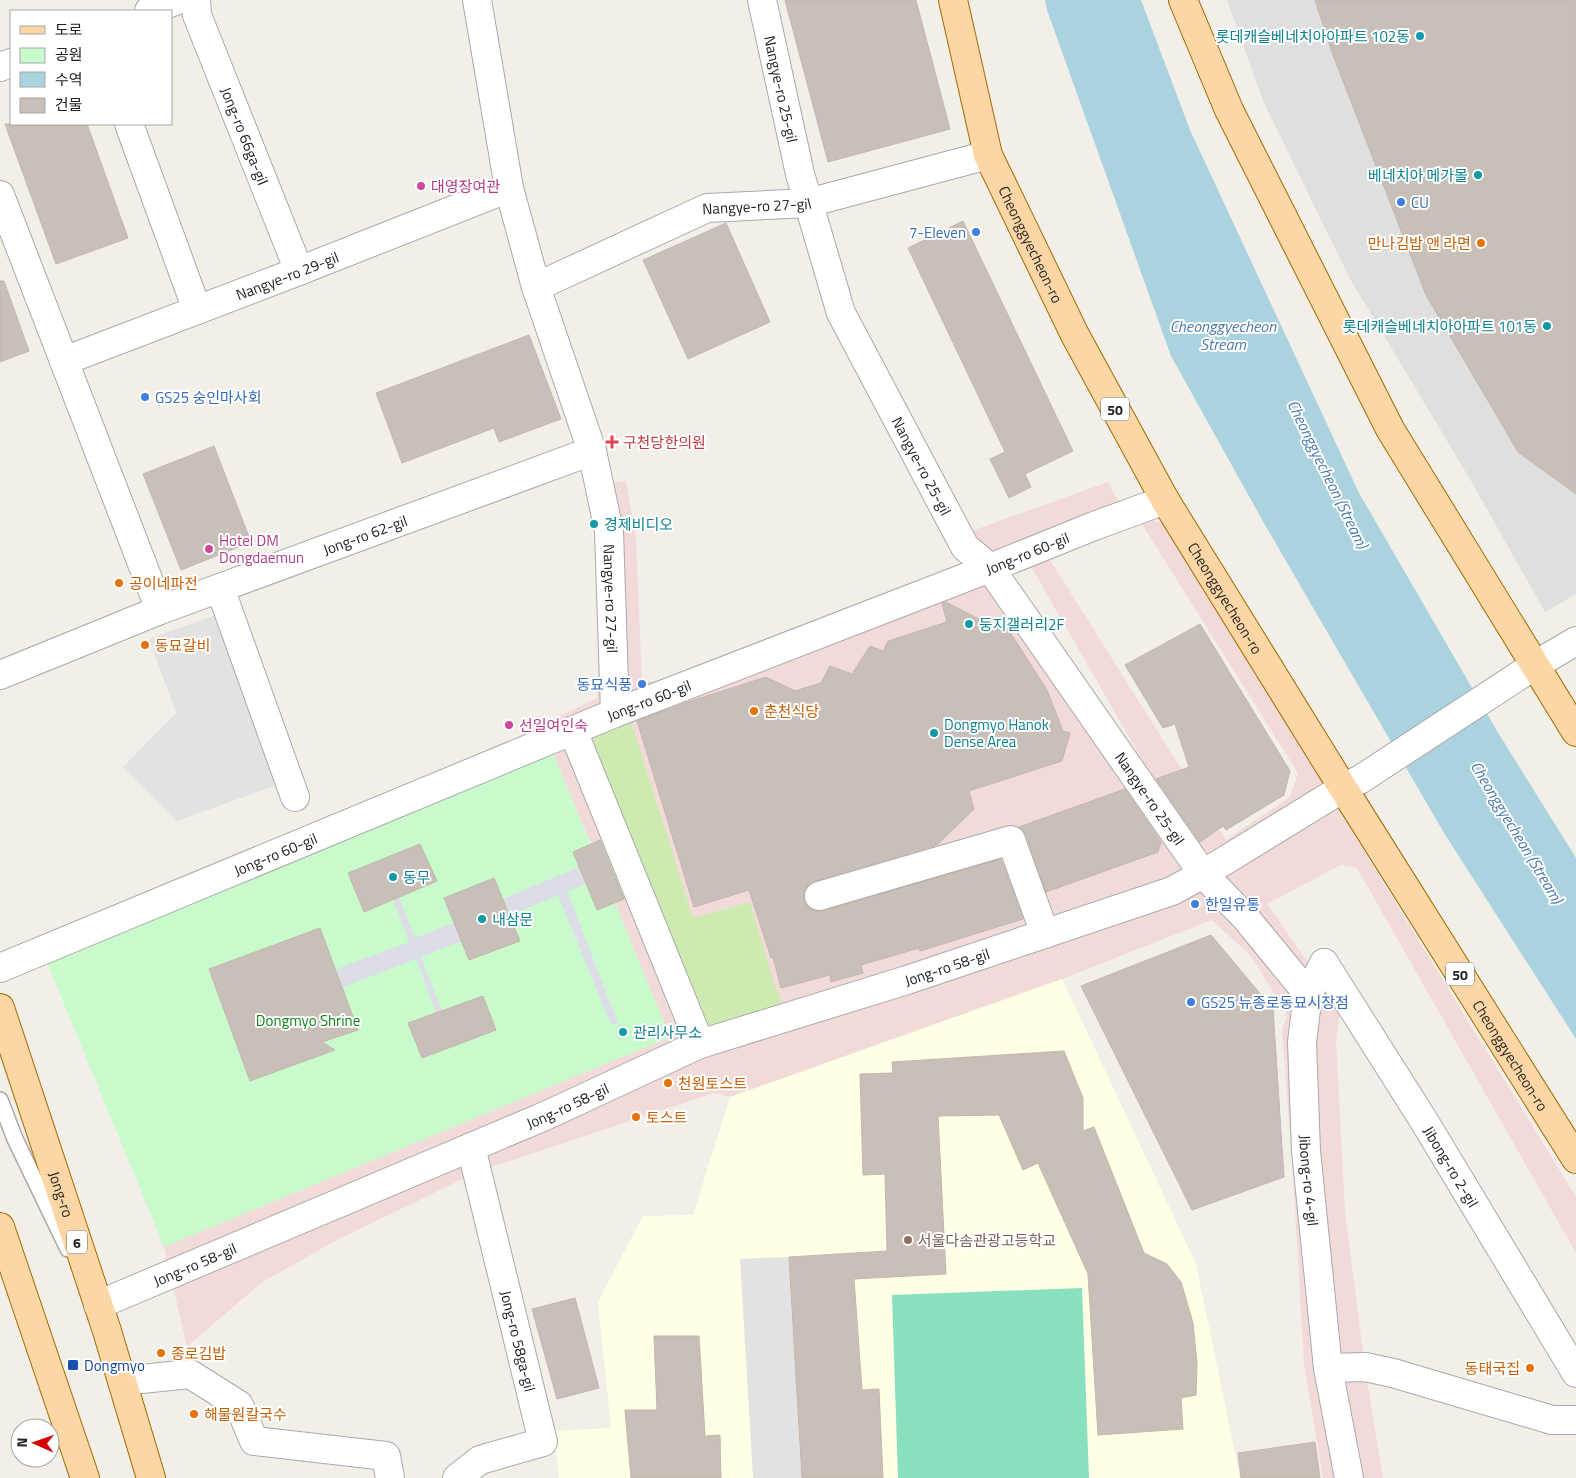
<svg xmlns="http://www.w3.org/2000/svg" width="1576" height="1478" viewBox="0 0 1576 1478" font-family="'Titillium Web','Noto Sans KR',sans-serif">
<rect width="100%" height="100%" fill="#f2efe9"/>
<path fill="#e0dfdf" d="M1227,0H1576V594L1545,612L1471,481L1350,279L1263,101Z"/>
<path fill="#f2dad9" d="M626,481L636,538L642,681L683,683L955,580L963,558L955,537L1108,482L1122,509L983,566L1190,843L1025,556L1043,549L1226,840L1290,797L1298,773L1138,518L1162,522L1576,1197V1253L1357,868L1341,865L1267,904L1317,975L1343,993L1336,1041L1345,1212L1365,1367L1383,1478H1323L1304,1363L1292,1159L1282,1030L1287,1015L1252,957L1212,920L1062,979L730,1097L714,1093L477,1172L333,1242L261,1283L187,1347L164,1247L670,1037L615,903L628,897L604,839L591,844L552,751L484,754L597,698L603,562L592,486Z"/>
<path fill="#ffffe5" d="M1062,979L1196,1264L1240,1478H559L554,1431L611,1428L598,1302L643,1216L693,1215L730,1097Z"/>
<path fill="#cdebb0" d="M628,711L693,918L750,902L775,987L782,1002L721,1027L706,1029L584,734Z"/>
<path fill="#c8facc" d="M552,750L590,844L605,838L629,897L615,903L670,1037L164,1247L46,960Z"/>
<path fill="#88e0be" d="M1082,1288L1089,1478H898L892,1295Z"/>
<path fill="#e2e2e2" d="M216,615L277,785L177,821L123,767L176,713L149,639Z
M789,1257L802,1478H753L740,1259Z"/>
<path fill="#dddde8" d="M579,867L586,884L567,891L618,1023L611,1025L558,895L510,916L503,899Z
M399,897L415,938L454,923L462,941L421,957L442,1011L436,1013L416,959L343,987L336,969L409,942L393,899Z"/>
<path fill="#aad3df" d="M1045,0H1141L1190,130L1359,493L1497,731L1576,858V1039L1444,833L1265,525L1171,356L1047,10Z"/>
<path fill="#c7bfb8" stroke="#c4b6ab" d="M785,0H916L950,129L828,162Z
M1315,0H1576V494L1518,452L1426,295L1333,55Z
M5,124H87L128,238L56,264Z
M963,221L1073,451L1025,474L1031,487L1009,498L990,459L1005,452L908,248Z
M726,223L770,322L688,359L643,260Z
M0,281H4L29,351L0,362Z
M529,335L561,419L499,442L494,428L402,463L376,393Z
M214,446L251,542L181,570L143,474Z
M946,602L998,629L1006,626L1047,690L1063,731L1070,733L1062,761L969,791L974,809L937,845L815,881L807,886L804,892V900L809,908L816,911H823L1001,859L1023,919L920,951L919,948L861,965L863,973L831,982L830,975L781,988L773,957L771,958L749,890L694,907L637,721L688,702L766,677L795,691L821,683L830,666L852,674L870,646L883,651L888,641L947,622L942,603Z
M1200,624L1290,771L1284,795L1226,830L1223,826L1200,842L1156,779L1189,767L1175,724L1163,728L1125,665Z
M1125,789L1161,842L1158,852L1046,892L1026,835L1019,827Z
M600,840L624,899L597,910L573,852Z
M420,844L437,881L364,912L348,873Z
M494,878L520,941L469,960L444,898Z
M320,928L358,1030L322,1042L335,1050L250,1081L209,969Z
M1211,935L1273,1009L1284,1177L1192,1210L1081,986Z
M483,996L496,1030L422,1058L408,1023Z
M1064,1051L1083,1098V1131L1094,1127L1144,1253L1167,1264L1181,1282L1193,1323L1197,1363L1196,1395L1181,1398L1183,1429L1098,1435L1088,1274L1038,1163L1023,1170L999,1115L938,1116L946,1274L854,1279L862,1390L879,1389L883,1478H802L789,1257L887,1251L885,1174L863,1175L860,1074L893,1073L892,1062Z
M575,1298L599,1388L557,1399L532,1309Z
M654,1336H699L705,1436L720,1435L721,1478H631L625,1410H657Z
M1315,1442L1320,1478H1241L1238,1453Z"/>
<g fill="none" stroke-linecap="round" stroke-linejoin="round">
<defs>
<path id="service" d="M0,1100L15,1139L68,1249"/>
<g id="minor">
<path id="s1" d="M196,0L197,15L299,271"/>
<path id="s2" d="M477,0L509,188L536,287L592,451L609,531L615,713"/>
<path id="s3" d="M762,0L800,174L841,313L965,547L990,568L1203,874L1245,917L1308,994"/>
<path d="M149,11L178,0"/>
<path d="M0,67L11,63"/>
<path d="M129,124L197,310"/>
<path d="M0,195L160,610"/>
<path id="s4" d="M536,287L707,208L808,203L988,155"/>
<path id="s5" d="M64,361L299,271L509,188"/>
<path d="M220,588L295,797"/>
<path id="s6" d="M0,675L160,610L592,451"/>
<path d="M573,731L700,1044"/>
<path d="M819,896L1011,840L1045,934"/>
<path id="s7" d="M1324,963L1308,994L1302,1042L1306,1151L1328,1368L1349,1478"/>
<path id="s8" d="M1324,963L1424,1121L1576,1373"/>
<path id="s9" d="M0,968L615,713L990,568L1094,526L1165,500"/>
<path id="s10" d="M98,1305L545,1116L700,1044L907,980L1172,891L1203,874L1343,788"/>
<path d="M1328,1368L1365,1367L1393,1373L1552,1420H1576"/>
<path d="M122,1381L190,1374L239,1405L254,1441L386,1456L390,1478"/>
<path d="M457,1478L480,1460L543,1442L471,1147"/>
</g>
<path id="tertiary" d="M1343,788L1361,779L1535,665L1576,641"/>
<g id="primary">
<path id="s11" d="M953,0L988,155L1075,335L1165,500L1343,788L1576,1159"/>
<path d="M1183,0L1229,110L1390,429L1576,732"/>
<path id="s12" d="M0,1008L107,1331L151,1478"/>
<path d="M0,1227L85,1478"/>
</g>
</defs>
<use href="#service" stroke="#a9a9a9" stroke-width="18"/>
<use href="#minor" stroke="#a9a9a9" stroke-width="30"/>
<use href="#tertiary" stroke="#a9a9a9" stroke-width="30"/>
<use href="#primary" stroke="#a06b00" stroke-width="30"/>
<use href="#service" stroke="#fff" stroke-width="15"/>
<use href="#minor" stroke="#fff" stroke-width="28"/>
<use href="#tertiary" stroke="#fff" stroke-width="28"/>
<use href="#primary" stroke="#fcd6a4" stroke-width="28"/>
</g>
<g fill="#0f9aa8" stroke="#fff" stroke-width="2">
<circle cx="1420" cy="36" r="5"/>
<circle cx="1478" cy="175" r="5"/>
<circle cx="1547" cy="326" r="5"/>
<circle cx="594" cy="524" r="5"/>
<circle cx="969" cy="624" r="5"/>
<circle cx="934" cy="733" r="5"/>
<circle cx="393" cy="877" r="5"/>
<circle cx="482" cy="919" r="5"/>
<circle cx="623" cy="1032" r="5"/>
</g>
<g fill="#d1479c" stroke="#fff" stroke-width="2">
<circle cx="421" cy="186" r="5"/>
<circle cx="209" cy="549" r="5"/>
<circle cx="509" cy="725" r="5"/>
</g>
<g fill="#3f7fe0" stroke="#fff" stroke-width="2">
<circle cx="1401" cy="202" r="5"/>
<circle cx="976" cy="232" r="5"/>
<circle cx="145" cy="397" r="5"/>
<circle cx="642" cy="684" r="5"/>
<circle cx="1195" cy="904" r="5"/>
<circle cx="1191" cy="1002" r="5"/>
</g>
<g fill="#e8710a" stroke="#fff" stroke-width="2">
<circle cx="1481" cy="243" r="5"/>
<circle cx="119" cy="583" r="5"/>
<circle cx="145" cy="645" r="5"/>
<circle cx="754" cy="711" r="5"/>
<circle cx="668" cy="1083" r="5"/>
<circle cx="636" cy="1117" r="5"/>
<circle cx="161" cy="1353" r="5"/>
<circle cx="1530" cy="1368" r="5"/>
<circle cx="194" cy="1414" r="5"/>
</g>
<path fill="#e0444e" stroke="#fff" stroke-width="2" d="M609.5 434.5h5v5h5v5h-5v5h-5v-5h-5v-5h5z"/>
<circle fill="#8d6e63" stroke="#fff" stroke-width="2" cx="908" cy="1240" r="5"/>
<rect fill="#1a4fb4" stroke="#fff" stroke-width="2" x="67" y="1359" width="12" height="12" rx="2.5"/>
<g text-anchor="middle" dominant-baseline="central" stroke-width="4" stroke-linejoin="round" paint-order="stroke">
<g fill="#fff" stroke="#646464" stroke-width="1">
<rect x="1101" y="397.5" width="28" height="23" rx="4"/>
<rect x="1446" y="962.5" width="28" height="23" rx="4"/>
<rect x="67" y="1230.5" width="20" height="23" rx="4"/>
</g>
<g font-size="14" font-weight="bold" fill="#222">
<text x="1115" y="409">50</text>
<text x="1460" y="974">50</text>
<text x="77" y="1242">6</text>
</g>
<g font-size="15" fill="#0d838f" stroke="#fff" text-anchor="start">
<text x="1410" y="36" text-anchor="end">롯데캐슬베네치아아파트 102동</text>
<text x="1468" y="175" text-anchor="end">베네치아 메가몰</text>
<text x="1537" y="326" text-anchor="end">롯데캐슬베네치아아파트 101동</text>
<text x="604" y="524">경제비디오</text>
<text x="979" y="624">둥지갤러리2F</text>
<text x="944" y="724">Dongmyo Hanok<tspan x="944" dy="17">Dense Area</tspan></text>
<text x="403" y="877">동무</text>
<text x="492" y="919">내삼문</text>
<text x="633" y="1032">관리사무소</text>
</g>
<g font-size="15" fill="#222" stroke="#fff">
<text stroke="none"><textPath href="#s3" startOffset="91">Nangye-ro 25-gil</textPath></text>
<text stroke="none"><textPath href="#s1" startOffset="145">Jong-ro 66ga-gil</textPath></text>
<text stroke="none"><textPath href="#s4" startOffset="238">Nangye-ro 27-gil</textPath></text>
<text stroke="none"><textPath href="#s11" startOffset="258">Cheonggyecheon-ro</textPath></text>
<text stroke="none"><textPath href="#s5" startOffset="239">Nangye-ro 29-gil</textPath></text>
<text stroke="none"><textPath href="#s3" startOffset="496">Nangye-ro 25-gil</textPath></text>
<text stroke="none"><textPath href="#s6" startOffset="391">Jong-ro 62-gil</textPath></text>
<text stroke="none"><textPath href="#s9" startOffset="1108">Jong-ro 60-gil</textPath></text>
<text stroke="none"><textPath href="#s11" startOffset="662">Cheonggyecheon-ro</textPath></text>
<text stroke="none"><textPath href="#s2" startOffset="616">Nangye-ro 27-gil</textPath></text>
<text stroke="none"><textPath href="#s9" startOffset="702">Jong-ro 60-gil</textPath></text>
<text stroke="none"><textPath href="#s3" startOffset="901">Nangye-ro 25-gil</textPath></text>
<text stroke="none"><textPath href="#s9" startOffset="298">Jong-ro 60-gil</textPath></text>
<text stroke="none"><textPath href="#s10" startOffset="915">Jong-ro 58-gil</textPath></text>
<text stroke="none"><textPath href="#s11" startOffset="1201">Cheonggyecheon-ro</textPath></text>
<text stroke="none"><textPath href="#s10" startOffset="510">Jong-ro 58-gil</textPath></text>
<text stroke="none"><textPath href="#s8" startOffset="240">Jibong-ro 2-gil</textPath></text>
<text stroke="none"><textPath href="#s7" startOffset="222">Jibong-ro 4-gil</textPath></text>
<text stroke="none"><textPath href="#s12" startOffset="196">Jong-ro</textPath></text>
<text stroke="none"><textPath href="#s10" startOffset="105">Jong-ro 58-gil</textPath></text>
<text transform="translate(518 1341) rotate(76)">Jong-ro 58ga-gil</text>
</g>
<g font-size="15" fill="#b23c85" stroke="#fff" text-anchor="start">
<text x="431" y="186">대영장여관</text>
<text x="219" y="540">Hotel DM<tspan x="219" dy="17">Dongdaemun</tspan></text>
<text x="519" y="725">선일여인숙</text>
</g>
<g font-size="15" fill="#366cbe" stroke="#fff" text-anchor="start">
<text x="1411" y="202">CU</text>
<text x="966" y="232" text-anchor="end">7-Eleven</text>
<text x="155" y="397">GS25 숭인마사회</text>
<text x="632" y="684" text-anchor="end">동묘식풍</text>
<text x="1205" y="904">한일유통</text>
<text x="1201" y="1002">GS25 뉴종로동묘시장점</text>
</g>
<g font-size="15" fill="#c56008" stroke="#fff" text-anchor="start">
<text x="1471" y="243" text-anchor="end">만나김밥 앤 라면</text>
<text x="129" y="583">공이네파전</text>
<text x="155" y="645">동묘갈비</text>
<text x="764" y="711">춘천식당</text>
<text x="678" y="1083">천원토스트</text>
<text x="646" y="1117">토스트</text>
<text x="171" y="1353">종로김밥</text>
<text x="1520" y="1368" text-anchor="end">동태국집</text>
<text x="204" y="1414">해물원칼국수</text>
</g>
<g font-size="15" fill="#be3a42" stroke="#fff" text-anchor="start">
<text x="623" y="442">구천당한의원</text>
</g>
<g font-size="15" fill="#0c8416" stroke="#fff">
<text x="308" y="1020">Dongmyo Shrine</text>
</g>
<g font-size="15" fill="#785e54" stroke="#fff" text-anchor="start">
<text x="918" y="1240">서울다솜관광고등학교</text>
</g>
<g font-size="15" fill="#164399" stroke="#fff" text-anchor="start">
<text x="84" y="1365">Dongmyo</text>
</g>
<g font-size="16" font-style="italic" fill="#4a7aab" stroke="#fff">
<text x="1223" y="326">Cheonggyecheon<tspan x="1223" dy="18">Stream</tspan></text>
<text transform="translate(1328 474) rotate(64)">Cheonggyecheon (Stream)</text>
<text transform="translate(1517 832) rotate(59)">Cheonggyecheon (Stream)</text>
</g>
</g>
<rect x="10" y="10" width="162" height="115" fill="#ffffff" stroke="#a7a7a7"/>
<rect x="20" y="26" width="25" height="8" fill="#fcd6a4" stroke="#a7a7a7"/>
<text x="55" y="35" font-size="15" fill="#222222">도로</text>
<rect x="20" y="48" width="25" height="15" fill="#c8facc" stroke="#a7a7a7"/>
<text x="55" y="60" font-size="15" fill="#222222">공원</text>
<rect x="20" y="72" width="25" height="15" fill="#aad3df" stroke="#a7a7a7"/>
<text x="55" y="85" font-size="15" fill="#222222">수역</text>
<rect x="20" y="98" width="25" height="15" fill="#c7bfb8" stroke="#a7a7a7"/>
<text x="55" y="110" font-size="15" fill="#222222">건물</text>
<g transform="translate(35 1443) rotate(272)"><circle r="24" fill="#ffffff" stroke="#a7a7a7"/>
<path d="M0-4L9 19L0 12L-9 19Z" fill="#d40000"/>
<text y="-8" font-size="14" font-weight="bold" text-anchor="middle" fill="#222222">N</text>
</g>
</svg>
